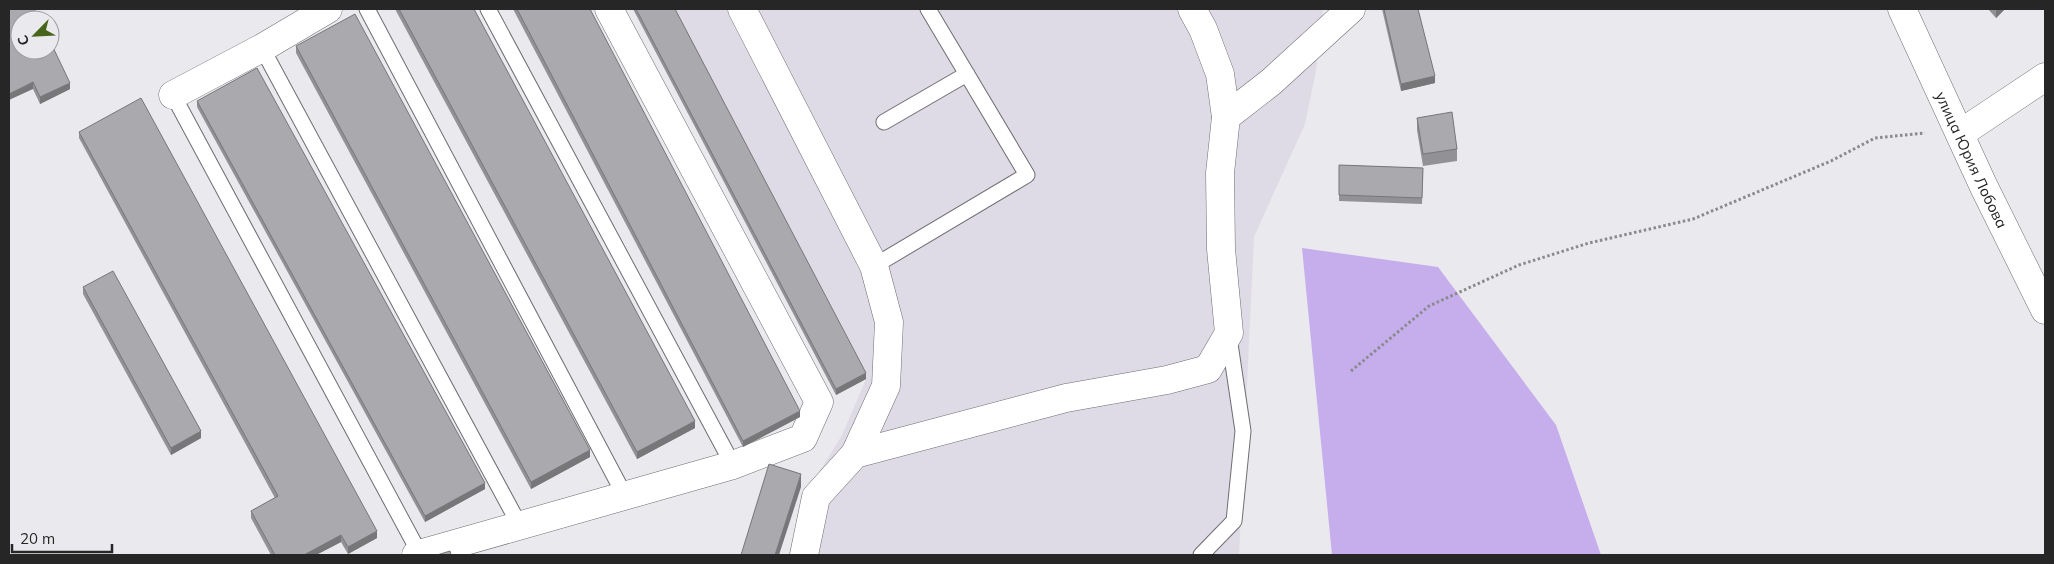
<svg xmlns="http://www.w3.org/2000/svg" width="2054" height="564" viewBox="0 0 2054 564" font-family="Mulish,sans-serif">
<rect width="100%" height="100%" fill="#eae9ed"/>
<path fill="#dfdbe6" d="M671,9H1323L1316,71L1305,124L1254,237L1239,555H790L807,492L842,435L866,379Z"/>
<path fill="#c6adec" d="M1302,248L1438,267L1556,425L1601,555H1332Z"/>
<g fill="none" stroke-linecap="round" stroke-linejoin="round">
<defs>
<path id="lane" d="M367,9L625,496
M488,9L733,465
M262,48L520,526
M173,95L420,554
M884,122L967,74
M874,266L1027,175L928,9
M1201,555L1234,521L1243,431L1229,337"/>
<g id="street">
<path d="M742,9L874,266L889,322L886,386L855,454"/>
<path id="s1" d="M1902,9L1984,187L2045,310"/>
<path d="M173,95L262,48L328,9"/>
<path d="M1226,117L1271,82L1351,9"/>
<path d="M1961,133L2045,77"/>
<path d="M416,555L733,465L803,438L819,402L609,9"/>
<path d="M804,555L816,497L855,454L1066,398L1167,380L1208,369L1229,333L1221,249L1220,173L1226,117L1220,74L1203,29L1192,9"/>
</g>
</defs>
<use href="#lane" stroke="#6e6d71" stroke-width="17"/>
<use href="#street" stroke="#6e6d71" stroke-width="29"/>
<path stroke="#8a8a8c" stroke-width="3" stroke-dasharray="2.5 2.5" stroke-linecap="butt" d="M1351,371L1429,306L1519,265L1589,243L1693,219L1831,161L1875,138L1925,133"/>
<use href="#lane" stroke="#fff" stroke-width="15"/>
<use href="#street" stroke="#fff" stroke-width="28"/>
</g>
<path fill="#929195" d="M9,9L70,89L40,104L33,89Z
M395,9H474L695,428L637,459Z
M513,9H590L800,417L743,447Z
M633,9H675L866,379L836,395Z
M1382,9H1418L1435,83L1401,91Z
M1988,9H2005L1996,18Z
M296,46L590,457L531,489L296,53Z
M197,101L485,489L425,522L197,107Z
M1417,118L1457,149V161L1423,166L1417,130Z
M79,132L377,538L348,554L341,542L316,555H271L251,518V511L275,498L79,138Z
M1339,165L1423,168L1422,204L1339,201Z
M83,287L201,438L171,455L83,294Z"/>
<path fill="#777679" d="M1996,9H2005L1996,18Z
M1435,76V83L1401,91V84Z
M33,82V89L9,100V94Z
M70,83V89L40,104V97Z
M866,373V379L836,395V389Z
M800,411V417L743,447V441Z
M695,421V428L637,459V452Z
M201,431V438L171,455V448Z
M590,450V457L531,489V482Z
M801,474V487L779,555H775Z
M485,483V489L425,522V516Z
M377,531V538L348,554V547Z
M341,535V542L316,555H304Z"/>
<path fill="#aaa9ad" stroke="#777679" d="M9,9H34L40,20H20V50H50V41L70,83L40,97L33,82L9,94Z
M399,9H474L695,421L637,452Z
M517,9H590L800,411L743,441Z
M636,9H675L866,373L836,389Z
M1384,9H1418L1435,76L1401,84Z
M355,14L590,450L531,482L296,46Z
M257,68L485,483L425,516L197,101Z
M141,98L377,531L348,547L341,535L304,555H275L251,511L278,496L79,132Z
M1452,112L1457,149L1423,154L1417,118Z
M1339,165L1423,168L1422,198L1339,195Z
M113,271L201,431L171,448L83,287Z
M769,464L801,474L775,555H741Z
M450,551L451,555H437Z"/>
<g text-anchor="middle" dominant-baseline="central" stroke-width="4.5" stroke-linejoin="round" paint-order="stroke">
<g font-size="15" fill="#262627" stroke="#eae9ed">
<text stroke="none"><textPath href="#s1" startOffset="166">улица Юрия Лобова</textPath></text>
</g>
</g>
<rect width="2054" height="564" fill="none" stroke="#262627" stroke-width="20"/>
<g transform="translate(35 35) rotate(246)"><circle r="24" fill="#eae9ed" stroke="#9c9b9e"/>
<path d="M0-4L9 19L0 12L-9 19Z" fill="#47651a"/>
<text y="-8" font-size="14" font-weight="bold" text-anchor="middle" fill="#262627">С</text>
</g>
<path d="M12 544v8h100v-8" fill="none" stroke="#262627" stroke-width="2.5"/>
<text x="20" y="544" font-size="15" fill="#262627" stroke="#eae9ed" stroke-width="4" paint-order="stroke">20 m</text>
</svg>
